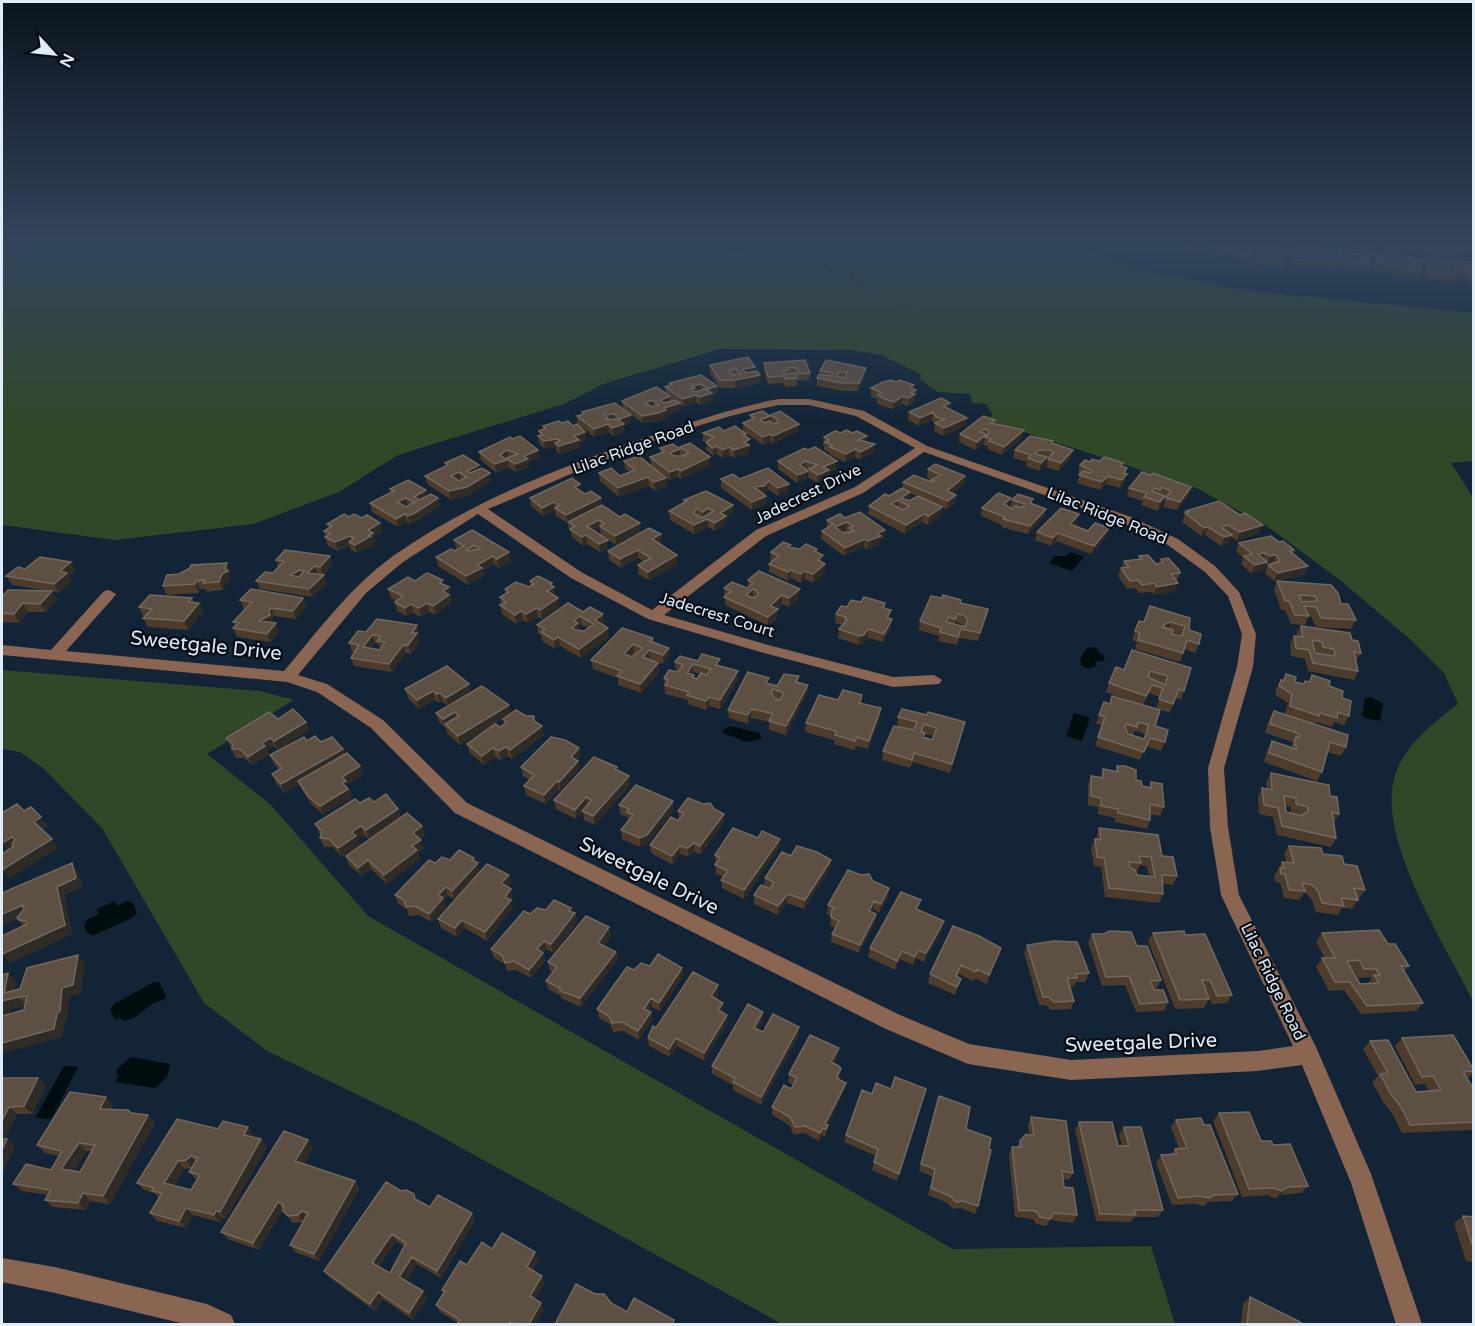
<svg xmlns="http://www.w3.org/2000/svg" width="1475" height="1326" viewBox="0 0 1475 1326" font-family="'Varela Round',sans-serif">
<rect width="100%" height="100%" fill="#122436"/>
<path fill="#304728" d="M31,243H617L801,254L953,332L804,253L679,245L680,243H1073L1137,269L1241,290L1473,313V461L1451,463L1474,499L1473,1001C1446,947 1381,845 1393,784C1399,749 1432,724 1458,704L1444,673L1411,640L1341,581L1267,526L1196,488L990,421L992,414L986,404L972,403L970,394L938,392L919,379L922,375L881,355L852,350L720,349L603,384L564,404L398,455L339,492L253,524L115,540L2,525V248Z
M2,670L260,691L294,700L207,754L271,805L368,916L953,1249L1151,1246L1175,1324H782L416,1123L267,1051L204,1003L102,828L43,768L20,752L2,749Z"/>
<path fill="#000d0e" d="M1071,552L1084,557L1072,571L1049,563L1055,556H1066Z
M1091,647L1097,648L1099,653L1105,656L1103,661L1095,662L1097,665C1091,670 1086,669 1081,665L1080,659L1087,648Z
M1371,697L1383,704L1380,721L1365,718L1362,715L1365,698Z
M1074,713L1090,718L1082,741L1066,736Z
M730,726L759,733L762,739L747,742L723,733L724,729Z
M115,901L116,906L127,901L133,903L137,913L132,918L92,936L91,934L87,933L84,925L88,919L99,914L97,909Z
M154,982H159L167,998L152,1004L134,1018L124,1021L120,1018L115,1020L110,1010L114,1004Z
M131,1057L170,1064L167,1077L155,1088L115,1082L119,1076L116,1074L117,1069Z
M64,1066L78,1067L51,1119L35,1118Z"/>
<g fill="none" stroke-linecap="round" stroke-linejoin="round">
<path fill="#8a6551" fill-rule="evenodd" d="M2,243H21L2,247Z
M1223,243L1335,248L1427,259L1474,261V267C1432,266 1391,258 1350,255C1324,252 1241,254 1223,243Z
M779,399H809L864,411L927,446L1131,517L1178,539L1215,566L1239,592L1256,634L1253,667L1224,768L1228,827L1239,895L1316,1047L1371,1174L1422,1324H1396L1351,1183L1302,1065L1258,1071L1071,1080L968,1064L886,1029L455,813L371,728L317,692L287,682L2,655V645L51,650L104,591L109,590L116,594L114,597L66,651L284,671C318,631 350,587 393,556C470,502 560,467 648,437C692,422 734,407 779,399ZM779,405H809L856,416L915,448L855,487L756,530L652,610L581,572L488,509C580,471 681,423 779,405ZM924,452L1123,523L1168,545L1205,572L1228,596L1242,634L1237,667L1208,768L1210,827L1221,895L1293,1046L1258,1051L1071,1060L969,1044L900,1015L467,803L383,720L327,684L298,675L366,593L403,562L478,514L571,578L648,619L764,653L893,687L939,684L942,680L934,675L893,677L772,646L664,615L766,536L863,493Z
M2,1258L55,1267L207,1304L231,1315L235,1324H185L55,1293L2,1282Z"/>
</g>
<path fill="#4d3c2b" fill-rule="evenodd" d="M1173,243H1212L1193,251L1172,244Z
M1212,243H1235L1227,258L1207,254L1209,248Z
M1336,243H1378L1375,249L1350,247L1348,245L1336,244Z
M1380,243H1412L1413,245L1414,243H1473V258L1463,251L1460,257H1456L1455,260H1446L1444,258L1443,260H1430L1425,256L1419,255L1414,251L1412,254L1386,252Z
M1261,245L1285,261L1282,268L1256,264Z
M1245,247L1254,248L1248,262L1229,259L1231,252Z
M1299,248L1334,255L1336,249L1372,264L1369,270L1343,269L1339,264L1337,269L1295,267L1289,259L1291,252H1298Z
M1385,253L1421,271L1418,278L1374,270L1375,261L1377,254L1384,255Z
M1427,260L1454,263L1473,262V283H1471L1456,273V276L1453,283L1425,279L1424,266Z
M805,360L810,373L809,380L798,381L797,379V386L785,387L784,383L768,384L764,370V363Z
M826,360L865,375L858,391H842L817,386V378L820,375V371Z
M710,365L755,367V372L760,375V383L735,388H720L710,373Z
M670,383L717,386L718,393L712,395V401L700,405L696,402L683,407L680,404V411L667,415V418L659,421L643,423L623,409L622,401L666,393L665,387L670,385Z
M871,388H913L916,390L914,402L908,406L902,404L893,409L884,407L877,403V399L871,396Z
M950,403L949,409L967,418L965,426L943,436L934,431L935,424L932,420L919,426L908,420L909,412Z
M582,412L631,415V423L624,425V432L613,436L609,432L594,437L578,424L577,416L582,414Z
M750,415L770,416L771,422V415L799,424V431L772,444L770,442L763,445L743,431V423L750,420Z
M995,420L994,424L1022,438L1002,455L987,449L988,446L983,445L984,443L975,450L959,442L960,434Z
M562,423L573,426L585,432L586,440L579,443L580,448L560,454L556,451V447L545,449L539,444L538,436H540L539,431L543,429V426Z
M724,431L746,434V437L750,447L749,448V453L734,458L729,455L723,458L717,454L713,456L706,450L707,442L703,441V433Z
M841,433H853L867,436L866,442L874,452L860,460L855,457L845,462L830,455V453L824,450V446L823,445L824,437Z
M510,437L540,458L528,462L529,467L516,472L508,467L507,459L506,460L508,468L496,473L481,460L479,452Z
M1053,441V443L1071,458L1059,471L1046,467L1048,458H1046L1045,465L1039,471L1026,466L1027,462L1013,458L1015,450Z
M680,447L710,465L681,479L678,477L670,480L651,465L650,457L661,453L660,448L680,449Z
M805,448L836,469L829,472L828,478L817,483L808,477L809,470L805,469L807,479L797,483L778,469V461Z
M624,461L667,486L655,491L649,486L619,497L600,481L599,473L620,476L629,472L625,469Z
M1099,461L1123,463L1122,466L1127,468L1125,482L1120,488L1106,484L1100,490L1077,483L1080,474L1078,473L1080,465L1090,462Z
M445,463L480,469L491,481L469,495L451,500L427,484L425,476L446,467Z
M768,468L789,492L778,496L768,489L764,494L766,496V504L752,510L721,488V479H740Z
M928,469L965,476L964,484L953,493L956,495L955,503L947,509L941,507H942L941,515L928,525L922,522L905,534L868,514L869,506L903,489V482H931V480L927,478ZM910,493L917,496L909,501H908Z
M1142,472L1189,495L1177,510L1163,507L1166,498L1164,497L1162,504L1158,511L1141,505L1143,501L1127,496L1129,488Z
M390,489L438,498L440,506L417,521L410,524L407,522L398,527L372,512L370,503L391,493Z
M581,491L641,531L616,545L601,535L600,529L595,531L608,548L600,552L587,544L583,546L572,537L571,532L569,530L568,523L556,516L555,510L543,516L531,506L530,498Z
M1011,498L1008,507L1012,509L1010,508L1012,500L1032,503L1044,517L1028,534L1001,527L1002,525L981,516L982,508Z
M684,500L733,505V513L726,517V524L715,531L708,527L694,534L670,520L669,511L684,503Z
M1186,511L1240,515L1263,525L1259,533L1237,541L1231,537L1229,543L1221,546L1205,535L1201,536L1182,522Z
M1079,514L1077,523L1074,526L1107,536L1091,554L1056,541L1051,546L1035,540L1037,532Z
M349,517L362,518L380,523L382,532L374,536L376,541L373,543L374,545L357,553L351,550L350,546L338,551L328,546L325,537L324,531L329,528L327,524Z
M845,518L884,538L880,540V544L867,550L864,547L844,556L821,539L822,531L827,528V520Z
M472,530L511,561L499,568L494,564L483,571L484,576L468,585L438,566L436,557L458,550L456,549L454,540Z
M1279,542L1294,550L1293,553L1308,566L1304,575L1274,581L1265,573L1268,565L1273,563L1266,565L1264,570L1251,573L1241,564L1243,558L1236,551L1239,543Z
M661,543L659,544L678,564L649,580L638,574V565L644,562L638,558L621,568L609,560L608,551Z
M790,548L800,549H817V553L822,562L825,572L813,583L805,579L801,583L791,578L788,581L769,572V564L772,561H770L771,552Z
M330,556L333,564L324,575L327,584L312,597L260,589L256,581L273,573L278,567L276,560Z
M1139,556L1156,564L1159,563L1161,559L1180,573L1177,581L1175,592L1154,595L1152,592L1139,593L1135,588L1127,589L1118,576L1121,568L1122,567L1124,561L1138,560Z
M71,562L75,571L69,576L72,581L59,593L52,591L57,600L46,612H28L19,623L2,622V597L49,591L12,585L6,576L25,569Z
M231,571L229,575L231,580L226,583L223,590L207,592L206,589H200L199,593L167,595L163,586Z
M748,580L799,598L789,607L782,604L777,609V618L768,626L725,605L724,588H748Z
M415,581L445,585L449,587L451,603L435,615L429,612L421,617L413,613L407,616L397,611L395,602L397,601L391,598L388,589Z
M530,581L554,587L555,596L559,607L542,619L538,617L528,623L523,620L516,624L502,614L500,605H501L500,597L505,594V589L529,587H530Z
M1277,581L1341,604L1356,620L1351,629L1316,627L1311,616H1309L1305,625L1291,624L1285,610H1281L1274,589Z
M192,598L194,603H199L203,612L188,630L148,627L143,618L145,616H143L139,607Z
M303,598L306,607L296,619L274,616L272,619L279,632L270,642L237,637L233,628L235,627L233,622L245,609H244L240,600Z
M942,598L961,600V603L988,609L986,618L978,641L959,638L957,645L938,641L939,636L919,630L920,621ZM956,622L961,624L965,627L955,625Z
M861,602L885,603V608L889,618L891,628L883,642L867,638L863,644L859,645L838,638L839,629L843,625L835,623L836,614L847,607Z
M583,612L603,614L604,623L602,624L609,637L581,658L560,646L555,649L542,641L541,635L538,633L537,625ZM581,625L588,628L584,631L579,630V626Z
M1190,618L1189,630L1199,644L1195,653L1185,649L1180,662L1135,649L1137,642L1132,640L1139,621L1144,622ZM1172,632L1182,635L1181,636L1172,634Z
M1301,626L1352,640L1361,653L1356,661L1358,671L1354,680L1308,671L1305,659L1291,656L1290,644L1294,636H1297L1296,634Z
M622,628L653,638L654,643L670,656L663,664L650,660L658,663L659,672L641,693L618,685V678L593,669L591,660Z
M366,632L420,634L418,637L419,642L411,654L406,653L392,672L354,666L351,658L354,652H352L349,643ZM375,643L378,644L380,650L371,648Z
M698,661L720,666L738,680L720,709L709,706L706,710L688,704V700L665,694L664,678L678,672L676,671L675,662ZM693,672L700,674L697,679L694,678V675L692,674Z
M1191,668L1181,700L1175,698L1170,713L1156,708L1160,697L1149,693L1143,705L1106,692L1109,683L1124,670Z
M1286,674L1295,682L1304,684L1305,681L1308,682L1312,675L1329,686L1342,698L1349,716L1344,725L1335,722L1332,727L1316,722L1315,724L1346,747L1341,756L1327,752L1322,772L1317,781L1264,762L1267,750L1272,741L1291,748L1293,742L1265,733L1269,719L1274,711L1285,714L1288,703L1275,695L1276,689L1281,680L1282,681Z
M768,683L777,686L799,683L808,685L807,694L786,735L769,730V722L761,720L751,718L748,724L729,718L728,710Z
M405,689L471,693L511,714L534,721L544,735L512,759L508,756L501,760L495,757L484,765L470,753L467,744L500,727L504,724L503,719L509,715L460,745L447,733L446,728L439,722L436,713L448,706L442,701L440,703L435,700L419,709L408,698Z
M862,695V703L881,708L880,717L868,749L856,746L854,750L834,744V740L805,732L806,723L838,700Z
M927,715L965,722L950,773L913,762L910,768L882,760L883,751L897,726L898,717ZM924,734L934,736L932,740L924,737Z
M1099,715L1155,726L1165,742L1161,751L1146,746L1140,760L1095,746L1102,725L1096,724ZM1135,731L1145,734L1144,739L1133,735Z
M278,719L306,722L309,730L278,750L274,746L267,751L269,755L252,765L244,758H236L226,738Z
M307,741L321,742L343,749L345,754L363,775L347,784L352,798L323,814L312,805L302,790L299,784L285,793L276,783L272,774L279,770L274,764L270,755Z
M579,748L580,757L577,760L579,769L560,791L558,790L546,804L526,795L524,786L530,780L523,776L521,767Z
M1117,766L1136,780L1142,786L1149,787L1151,782L1164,807L1160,816L1150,814V820L1147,829L1115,822V818L1098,814V807L1088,805V785L1091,776L1100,778L1103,769L1115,772Z
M617,771L629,776L630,785L595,825L584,820L583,811L576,819L556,809L554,800Z
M1271,773L1330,796L1339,814L1334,822L1336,838L1331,847L1277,835L1273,817L1259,814L1258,797L1262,788L1267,789L1266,782ZM1285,806L1291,807V813L1286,812Z
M673,801V810L647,844L640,847L622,839L621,830L628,821L627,817L620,814L619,805Z
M374,802L398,809L401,818L422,826L425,835L420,839L424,849L418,852L420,859L387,884L371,869L362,876L349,865L346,856L385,829L369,839L364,835L358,839L360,845L342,857L333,847H324L320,838L321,835L319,833L315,824L360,803Z
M714,809L724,814V822L701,854L695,852L688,857L680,854L673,865L651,853L650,845L679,820L678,811Z
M1099,828L1162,856L1177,876L1173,885L1162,884L1163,894L1159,903L1105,897L1101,867L1094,866L1091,848L1095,839H1096ZM1140,865L1147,866L1149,876L1137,875L1135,872H1137Z
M1289,846L1323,854L1344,864L1365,890L1359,899L1357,898L1358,900L1352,909L1342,908L1338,915L1316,912L1312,900L1306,893H1304L1299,900L1284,898L1280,883L1276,882L1274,877L1282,862H1286L1284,854Z
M779,848L744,899L722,888L721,880L723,877L716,874L715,855Z
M791,856L831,860L830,869L804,909L787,903L778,915L754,904V895L764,886L765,878Z
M474,858L480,871L511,883L508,887L513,898L511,901L513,908L487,941L465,928L457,937L441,928L438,919L455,899L448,896L444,901L446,907L432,922L419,915L409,916L407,909L398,904L395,895L435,863L450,860Z
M78,872L82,887L64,895L72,934L9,963L23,926L19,920Z
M873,881L888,897L879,913L873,909L872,912L876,914L875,923L859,953L831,942L832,934L835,928L830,925L831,916L827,914L828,905Z
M919,909L942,930L924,962L916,958L913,965L900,959L895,970L868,957L870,948Z
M546,910L572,912L575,913L577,922L553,953L546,949L543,953L545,961L531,978L516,970L507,971L505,964L494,958L491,949Z
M953,926L998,956L987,984L974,978L973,981L959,974L957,977L961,979L955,995L928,983L930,974Z
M1153,933L1185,935L1232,995L1227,1003L1212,1004L1205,989L1209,999L1204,1008L1175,1009L1148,941Z
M1322,933L1388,944L1409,966L1404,971L1423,1003L1416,1011L1361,1014L1344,990L1329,991L1316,967L1322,958H1325L1316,942ZM1352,969H1353L1358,978L1370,977L1371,979L1367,984H1360Z
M1092,934L1161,980L1156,989H1153L1168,1002L1164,1011L1136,1012L1125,985L1102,986L1088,942Z
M611,936L604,946L616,952L617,960L581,1007L562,999L561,996L548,989L546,981L553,973L550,971L548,962Z
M1027,945L1089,973L1085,982H1076L1074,986L1070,987L1074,1001L1071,1009L1051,1010L1046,1005H1039L1024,953Z
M85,963L80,994L69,996L67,1019L64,1023L62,1037L2,1053L8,973L16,982L14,990ZM25,1006L24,1010L9,1014L10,1009Z
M650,966L682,968L683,976L660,1011L652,1007L649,1011L651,1012L652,1020L639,1040L623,1031L613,1032L610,1024L599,1018L597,1009L634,970Z
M718,985V993L715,998L723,1003V1012L727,1023L704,1061L677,1046L670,1057L649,1046L648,1038L656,1028Z
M763,1012V1020L757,1030L763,1032L799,1035L761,1105L733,1090V1085L712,1074V1066Z
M1402,1038L1473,1069V1073L1467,1079L1473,1088V1130L1402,1133L1393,1115L1383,1102L1372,1082L1378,1076L1363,1049L1370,1041L1416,1092L1429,1091L1425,1084L1415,1085L1395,1046Z
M838,1056L834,1063L840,1077L839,1080L844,1091L828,1125L827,1133L825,1137L822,1135L819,1141L804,1133L794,1135L789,1125L772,1115V1107L791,1089L793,1085L788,1082L789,1074Z
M2,1078H38L46,1087L32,1114H17L5,1139H7L15,1147L2,1174Z
M891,1089H926L897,1181L872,1170L876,1156L844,1142L846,1135L872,1094Z
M939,1096L966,1129L978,1206L975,1214L961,1208L953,1209L947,1203L928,1195L933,1177L919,1171Z
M113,1105L111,1109L148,1115L155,1123L110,1204L91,1201L86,1210L53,1207L45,1200L48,1195L22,1191L13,1184L51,1170L59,1156L45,1153L37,1145ZM87,1151H92L80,1172L73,1171Z
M1219,1113L1261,1141L1273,1145L1308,1186L1301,1193L1281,1195L1275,1199L1268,1195L1242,1197L1213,1121Z
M1031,1117L1073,1173L1069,1180L1063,1179L1064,1187L1077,1215L1073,1223L1050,1220L1046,1226L1036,1224L1033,1219L1015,1217L1009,1155L1012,1147H1017L1020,1141L1029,1135L1028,1124Z
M1176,1120L1204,1125L1238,1194L1232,1201L1207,1202L1205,1206L1194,1204L1172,1205L1156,1163L1161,1155L1171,1154L1175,1149H1179L1171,1127Z
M1079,1122L1118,1146H1122L1119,1135L1124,1127L1163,1210L1158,1217H1134L1131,1222L1096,1221L1075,1130Z
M218,1129L254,1135L253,1137L267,1147L226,1219L223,1218L220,1222L193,1215L186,1228L157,1221L150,1213L159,1198L154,1193L144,1190L137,1183ZM192,1168L189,1172L197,1180L191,1190L174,1186L184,1169Z
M308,1140L313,1148L304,1164L355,1181L359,1189L319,1261L295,1252L290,1245L303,1222L293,1223L283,1210L259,1250L228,1239L221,1232Z
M417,1200L430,1207L475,1220L441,1278L417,1264L406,1281L423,1291L427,1298L413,1320L383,1299L375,1311L330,1278L324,1271ZM396,1241L404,1246L390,1273L379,1267Z
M1463,1216L1473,1217V1262L1466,1261L1454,1223Z
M492,1249L535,1252L538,1259L532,1270L545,1283L535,1299L544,1310L535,1324H457L458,1323L440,1312L436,1305L444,1293L442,1290L467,1265Z
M1250,1297L1303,1324H1241L1243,1304Z"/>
<path fill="#2f2b26" d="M1198,243H1212L1193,251L1195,244Z
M1234,243L1233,247L1227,258L1229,251Z
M755,367V375L743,377V369Z
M866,368L865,375L858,391L859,383Z
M760,375V383L735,388V380Z
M701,384V392L696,395V402L683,407V399L692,386Z
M914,385L913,392L916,390L914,402L908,406L910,387Z
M717,386L718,393L712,395V401L700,405V397L708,395V389Z
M670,396V404L660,408V400Z
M903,396L902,404L893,409L894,402Z
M652,400L653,408L645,403Z
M680,403V411L667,415V418L659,421L643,423L642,416Z
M950,403L949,411L943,406Z
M933,412L932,420L919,426L920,418Z
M614,414L615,422H608L609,432L594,437V429L604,415Z
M631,415V423L624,425V432L613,436L612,428L621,425L620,419Z
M770,416V424L760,428V420Z
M967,418L965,426L943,436L944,428Z
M799,424V431L772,444L773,436Z
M1024,430L1022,438L1002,455L1004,447Z
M585,432L586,440L579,443L580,448L560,454L559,446L574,436Z
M746,434V441L750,439L749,453L734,458V450L743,435Z
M770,434V442L763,445V437Z
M986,434L984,443L975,450L977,442Z
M867,436L866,444L858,440Z
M557,439L558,445L555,443L556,447L545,449L544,441Z
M875,444L874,452L860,460L861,452Z
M717,446V454L713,456V448Z
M729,447V455L723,458V450Z
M680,449V458L670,461V453Z
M855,449V457L845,462L846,454Z
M507,450L508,458L502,462L507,460L508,468L496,473L495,464L500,455Z
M538,450L540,458L528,462L529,467L516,472L515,464L524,456Z
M1073,450L1071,458L1059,471L1061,463Z
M710,457V465L681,479V471Z
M1047,457L1045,465L1039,471L1041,463Z
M805,461L804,469L800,465Z
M837,461L836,469L829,472L828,478L817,483L818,475L823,467Z
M479,465L480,474L469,479L467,471Z
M678,469V477L670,480V472Z
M808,471L807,479L797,483L798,475Z
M459,472L460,480L453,484L451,476Z
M490,473L491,481L469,495L451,500L449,491Z
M1127,474L1125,482L1120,488L1122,480Z
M965,476L964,484L946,499L947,491Z
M1108,476L1106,484L1100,490L1102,482Z
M648,477L649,486L619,497L618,488Z
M666,478L667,486L655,491L654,482Z
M769,481L768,489L764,494L754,487Z
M580,484L581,492L574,487Z
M789,484V492L778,496V488Z
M1191,487L1189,495L1177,510L1180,502Z
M426,490L428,498L416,505L414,497Z
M910,492L909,500L904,504L901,498Z
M956,495L955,503L947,509L948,501Z
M766,496V504L752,510V502Z
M1165,496L1162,504L1158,511L1160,502Z
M406,498L408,506L400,510L397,502Z
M438,498L440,506L417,521L410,524L408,516Z
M601,498L602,506L568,522L567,524L566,515Z
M1011,498L1009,506L1003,512L1004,504Z
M898,500L897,508L891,504Z
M554,502L555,510L543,516L542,508Z
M733,505V513L726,517V524L715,531V523L720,513Z
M942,507L941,515L928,525L929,516Z
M708,508L709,517L703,520V512Z
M1046,509L1044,517L1028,534L1030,526Z
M405,514L407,522L398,527L396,519Z
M924,514L922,522L905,534L906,525Z
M1079,514L1077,523L1068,533L1070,524Z
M707,519L708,527L694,534V525Z
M599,520L600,529L588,535L587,526Z
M847,522L846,530L834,536L835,527Z
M380,523L382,532L374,536L376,541L373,543L374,545L357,553L355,545L368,530Z
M640,523L641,531L616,545L615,536Z
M1263,525L1259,533L1237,541L1240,532Z
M1208,527L1205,535L1201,536L1204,528Z
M1109,528L1107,536L1091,554L1094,546Z
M885,530L884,538L880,540V544L867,550L868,541L877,533Z
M1058,533L1056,541L1051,546L1053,538Z
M661,534V543L653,548L652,539Z
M586,535L587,544L583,546L582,537Z
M1232,535L1229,543L1221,546L1224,537Z
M350,536L352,543L349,542L350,546L338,551L335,542Z
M865,539L864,547L844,556L845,548Z
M608,540V548L600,552L599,544Z
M638,550V558L621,568L620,559Z
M509,552L511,561L499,568L497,559Z
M1265,553L1261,561L1258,554Z
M677,555L678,564L649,580L648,572Z
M823,555L822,564L818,560Z
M1276,555L1273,563L1266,565L1264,570L1251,573L1255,565L1267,562L1270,556Z
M330,556L333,564L323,575L320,567Z
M493,556L494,564L483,571L484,576L468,585L466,576L477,565Z
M71,562L75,571L69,576L72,581L59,593L54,584L60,571Z
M227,563L231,571L229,575L231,580L226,583L223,590L219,582Z
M825,564V572L813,583V574Z
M315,566L318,575L307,573Z
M1308,566L1304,575L1274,581L1278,573Z
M300,570L303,578L290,575Z
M791,570V578L788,581V572Z
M805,571V579L801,583V574Z
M324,575L327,584L312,597L309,589Z
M196,581L200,589L199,593L195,584Z
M552,583L553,588L554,587L555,596L548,600L547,591L550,584Z
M1178,583L1175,592L1154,595L1157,587Z
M449,587L451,603L435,615L433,606L443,591Z
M753,589V598L746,595Z
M800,589L799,598L789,607V598Z
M52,591L57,600L46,612L40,604Z
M782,595V604L770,614V606Z
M303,598L306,607L296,619L293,611Z
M558,598L559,607L542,619L540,610Z
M23,603L28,612L19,623L14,614Z
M199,603L203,612L188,630L184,621Z
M427,603L429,612L421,617L419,608Z
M411,604L413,613L407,616L405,608Z
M271,608L274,616L272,619L269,611Z
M537,608L538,617L528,623L526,614Z
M778,609L777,618L768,626V617Z
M988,609L986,618L978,641L980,633Z
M521,611L523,620L516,624L515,615Z
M603,614L604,623L596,628L595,620Z
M270,615L273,623L259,621Z
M580,616L581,625L579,626L580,632L572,628L574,621Z
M892,619L891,628L883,642L884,634Z
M1171,622L1168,631L1162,633L1165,624Z
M276,623L279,632L270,642L267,634Z
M417,625L420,634L418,637L419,642L411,654L408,645L412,633Z
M608,628L609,637L581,658L579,649Z
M868,629L867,638L863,644L859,645V636Z
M372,635L375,643L366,656L363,647Z
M558,637L560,646L555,649L554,640Z
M633,644L634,653L624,663V654Z
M403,645L406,653L392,672L389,664Z
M669,648L670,656L663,664V655Z
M649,650L650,659L644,666L643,657Z
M658,663L659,672L641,693L640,684Z
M693,664V672L687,682V673Z
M738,671V680L720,709V700Z
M469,684L471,693L448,706L446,698Z
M808,685L807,694L786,735V726Z
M433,691L435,700L419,709L417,700Z
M440,693L442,701L440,703L437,694Z
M709,697V706L706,710V701Z
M509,705L511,714L460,745L458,736Z
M881,708L880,717L868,749L869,741Z
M751,709V718L748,724V715Z
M455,712L457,721L445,724V728L443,719Z
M306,722L309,730L278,750L274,741Z
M965,722L963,730L950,773L952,764Z
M542,726L544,735L512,759L510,750Z
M270,738L274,746L267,751L269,755L252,765L248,757L262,743Z
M506,747L508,756L501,760L499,751Z
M493,748L495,757L484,765L482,756Z
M579,748L580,757L572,766L571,757Z
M343,749L347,758L298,781L299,784L285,793L281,784Z
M578,761L579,769L560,791L559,782Z
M360,766L363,775L347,784L352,798L323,814L320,806L342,783V777Z
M629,776L630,785L595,825L593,816Z
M557,781L558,790L546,804L544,795Z
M586,797L587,806L576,819L575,810Z
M673,801V810L647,844L640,847V838Z
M398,809L401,818L369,839L366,830Z
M724,814V822L701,854L700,846Z
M41,817L48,826L41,831L34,822Z
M361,826L364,835L358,839L360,845L342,857L338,848L352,832Z
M422,826L425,835L416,842L413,833Z
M12,837L19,845L8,852L2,843Z
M52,839L58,848L9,879L2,870Z
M780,839L779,848L744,899V890Z
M421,840L424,849L418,852L420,859L387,884L384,875L412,846Z
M694,843L695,852L688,857V848Z
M680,846V854L673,865L672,856Z
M474,858L476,865L478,863L480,872L455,899L452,891Z
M368,860L371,869L362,876L358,868Z
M831,860L830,869L804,909L805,900Z
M72,863L78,872L82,887L64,895L72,934L9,963L2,954L65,925L57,887Z
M509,875L511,883L503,892L501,883Z
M446,887L448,896L444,901L446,907L432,922L429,914L438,895Z
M889,888L888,897L879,913L881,904Z
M511,889L513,898L511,901L513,908L487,941L485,932L505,897Z
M788,894L787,903L778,915V906Z
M874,901L873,909L868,919L869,911Z
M23,905L30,914L2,926V914Z
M571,908L573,917L575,913L577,922L553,953L551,944Z
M876,914L875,923L859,953L860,945Z
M462,920L465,928L457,937L455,928Z
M944,921L942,930L924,962L926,953Z
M609,927L611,936L600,951L598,943Z
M544,941L546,949L543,953L545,961L531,978L529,970L537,949Z
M1001,948L998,956L987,984L989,975Z
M918,950L916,958L913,965L915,957Z
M902,951L900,959L895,970L897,961Z
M616,952L617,960L581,1007L580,998Z
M78,955L85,963L80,994L69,996L67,1019L64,1023L62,1037L2,1053V1043L62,988Z
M682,968L683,976L660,1011L659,1003Z
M8,973L16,982L12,998L18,997L26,1005L10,1009L6,1025L2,1021V1002Z
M718,985V993L711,1005V996Z
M651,998L652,1007L645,1017L644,1009Z
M723,1003V1011L719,1019L718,1010Z
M651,1012L652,1020L639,1040L638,1031Z
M763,1012V1020L754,1036V1028Z
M727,1015V1023L704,1061V1053Z
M799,1027V1035L761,1105V1097Z
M676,1038L677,1046L670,1057L669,1049Z
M839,1048L838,1056L830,1070L831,1062Z
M38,1078L46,1087L32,1114L24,1106Z
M846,1083L844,1091L826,1129L825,1124Z
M106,1097L113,1105L107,1116L100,1109Z
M9,1107L17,1114L2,1146V1121Z
M148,1115L155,1123L110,1204L103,1196Z
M828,1125L827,1133L825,1137L826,1129Z
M248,1127L254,1135L249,1143L244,1135Z
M823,1128L822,1135L819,1141L820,1133Z
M7,1139L15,1147L2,1174V1150Z
M261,1139L267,1147L226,1219L220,1212Z
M308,1140L313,1148L301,1168L295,1161Z
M79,1143L87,1151L69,1177L61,1169Z
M191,1156L197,1164L192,1168L186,1160Z
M178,1161L184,1169L171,1190L164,1183Z
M355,1181L359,1189L319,1261L314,1254Z
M1288,1187L1281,1195L1275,1199L1282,1191Z
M83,1193L91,1201L86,1210L78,1203Z
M278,1202L283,1210L259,1250L253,1243Z
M186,1208L193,1215L186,1228L179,1221Z
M216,1211L223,1218L220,1222L214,1215Z
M302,1211L308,1218L303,1222L298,1215Z
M472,1213L475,1220L441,1278L437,1271Z
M392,1234L396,1241L377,1270L372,1263Z
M535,1252L538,1259L529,1273L527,1267Z
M412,1257L417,1264L404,1284L399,1277Z
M542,1276L545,1283L533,1303L530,1296Z
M423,1291L427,1298L413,1320L409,1313Z
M378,1292L383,1299L375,1311L370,1304Z
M541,1303L544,1310L535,1324H529Z"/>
<path fill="#5d4f42" stroke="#72685e" stroke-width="1.5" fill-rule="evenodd" d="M1212,243H1234L1229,251L1209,248Z
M1237,243H1246L1244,246L1254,248L1250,256L1231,252Z
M1387,243H1412L1415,247L1389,245Z
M1415,243H1434L1446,253H1433L1428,249H1422Z
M1435,243H1453L1463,250H1454L1458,253H1449Z
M1464,243H1473V250Z
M1261,245L1287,249L1285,261L1258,257Z
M1299,248L1323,250L1326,254H1333L1340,262L1297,260L1291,252H1302Z
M1336,249L1362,250L1372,264L1346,262Z
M1385,253L1410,257V261L1421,263V271L1376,263L1377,254L1384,255Z
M1427,260L1454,264L1456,276L1428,272Z
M1473,262V276L1454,263Z
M748,357L755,367L743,369L745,373L757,371L760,375L735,380H720L710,365ZM736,369L741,374L733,375L729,370Z
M805,360L810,373L799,374L796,368L788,367L789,370L783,371L785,374L796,373L797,378L785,379L784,376L768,377L764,363Z
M826,360L866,368L859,383H842L817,378L819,374L831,376L833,373L820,371ZM839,372H847L845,378L836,377Z
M701,375L717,386L708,389L701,384L692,386L695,388L691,389L695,392L705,389L712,393L700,397L696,395L683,399L665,387L672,384L670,383Z
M891,380L896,382L900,380L914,385L910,387L916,390L911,393L915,394L909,398L903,396L894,402L885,399L878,395L882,393L871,388L883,382Z
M656,387L670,396L660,400L664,403L675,400L680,403L664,408L666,410L658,413L642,416L622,401ZM652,400L659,405L652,407L645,403Z
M941,398L950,403L943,406L967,418L944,428L935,423L945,419L936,417L933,412L920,418L909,412Z
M615,403L631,415L620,419L614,414L604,415L608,418L604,420L617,419L624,424L612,428L608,424L594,429L577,416L584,414L582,412Z
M762,411L770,416L760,420L765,423L769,421L773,424L777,423L778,420L771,415L780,411L799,424L773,436L770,434L763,437L743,423L755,418L750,415Z
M983,416L995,420L991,423L1024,430L1004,447L989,441L991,439L985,437L989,433L988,430L984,429L980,432L986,434L977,442L960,434Z
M559,421L562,423L568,421L573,426L577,424L585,432L574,436L579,440L559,446L555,443L560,441L557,439L544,441L538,436L543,435L539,431L546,428L543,426Z
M735,426L746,434L743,435L750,439L744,442L749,445L734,450L729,447L723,450L717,446L713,448L706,442L714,437L703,433L719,427L724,431Z
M846,430L853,433L857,431L867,436L858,440L875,444L861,452L855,449L846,454L830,447L833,446L825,442L829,440L824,437L835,431L841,433Z
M520,436L538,450L524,456L528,459L515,464L507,458L518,454L507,450L500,455L507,460L495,464L479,452L510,437L512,439Z
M1030,436L1053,441L1052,443L1073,450L1061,463L1048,459L1053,453L1051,450H1038L1035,454L1047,457L1041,463L1028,458L1031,455L1015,450Z
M690,443L710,457L681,471L678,469L670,472L650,457L664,452L660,448L673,444L680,449L670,453L674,456H686L684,455L689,453L680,447Z
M815,447L837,461L823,467L829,470L818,475L809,469L818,465L805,461L800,465L808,471L798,475L778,461L805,448L808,450Z
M463,455L479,465L467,471L470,473L482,468L490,473L467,487L449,491L425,476L448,465L445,463ZM459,472L467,477L459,481L451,476Z
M639,456L666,478L654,482L648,477L618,488L599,473L611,468L620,476L635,470L624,461Z
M1105,457L1123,463L1121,466L1127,468L1123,473L1127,474L1122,480L1108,476L1102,482L1079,475L1083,471L1090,473L1092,471L1080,465L1085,460L1090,462L1092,459L1099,461Z
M935,464L965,476L947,491L956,495L948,501L903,482L914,475L931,482L934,481L931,480L941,475L928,469Z
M768,468L789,484L778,488L769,481L764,486L754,487L766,496L752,502L721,479L733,474L740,479Z
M1142,472L1151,475L1153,473L1191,487L1180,502L1166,498L1171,491L1162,487L1160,490L1154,488L1152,491L1165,496L1160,502L1144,497L1147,493L1129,488Z
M572,478L580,484L574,487L585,494L591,491L601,498L566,515L555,508L559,506L554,502L542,508L530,498Z
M408,480L426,490L414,497L419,500L431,494L438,498L415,513L408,516L405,514L396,519L370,503L394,491L390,489ZM406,498L415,502L406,507L397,502Z
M902,488L910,492L901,498L909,501L918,496L942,507L929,516L924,514L906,525L869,506L885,494L889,496ZM898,500L909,506L903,510L891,504Z
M706,491L733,505L720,513L726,516L715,523L707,519L694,525L669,511L687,501L684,500ZM697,508L703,512L708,508L714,511L702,518L693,513Z
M998,493L1011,498L1004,504L1012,509L1015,506L1022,508L1025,504L1012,500L1018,494L1033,499L1030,503L1046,509L1030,526L1003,519L1005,517L982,508Z
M1219,501L1240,515L1245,513L1263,525L1240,532L1228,525L1221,527L1232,535L1224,537L1208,527L1204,528L1185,513L1189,512L1186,511Z
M602,505L620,517L625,514L640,523L615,536L600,526L604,524L599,520L587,526L608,540L599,544L586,535L582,537L570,529L575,526L568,522Z
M1061,508L1079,514L1070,524L1088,531L1095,523L1109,528L1094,546L1058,533L1053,538L1037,532Z
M860,512L885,530L877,533L881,536L868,541L865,539L845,548L822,531L833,524L827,520L840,514L845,518ZM847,522L853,526L849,528L854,531L843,533L835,527Z
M344,514L349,517L354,514L362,518L367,515L380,523L368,530L373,533L369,535L371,536L355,545L349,542L354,538L350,536L335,542L325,537L331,534L324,531L332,526L327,524Z
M649,528L661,534L652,539L677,555L648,572L638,565L651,558L638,550L620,559L608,551Z
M472,530L509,552L497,559L493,556L477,565L482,568L466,576L436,557L451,549L455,551L464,546L454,540ZM474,545L480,549L469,551L466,550Z
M1271,536L1279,542L1283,541L1294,550L1290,551L1308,566L1278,573L1268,565L1280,561L1276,555L1270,556L1265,553L1258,554L1267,562L1255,565L1244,556L1252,554L1239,543Z
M783,542L791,545L788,547L800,549L806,544L817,549L814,551L823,555L818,560L825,564L813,574L805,571L801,574L791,570L788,572L769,564L779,556L771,552Z
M285,550L330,556L320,567L315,566L307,573L324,575L309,589L256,581L265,572L273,573L284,561L276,560ZM300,570H305L299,577L290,575Z
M1148,555L1156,564L1163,563L1161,559L1168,558L1179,570L1180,573L1171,574L1178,583L1157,587L1154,583L1142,585L1138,580L1130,581L1121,568L1129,567L1124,561L1142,559L1139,556Z
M40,557L71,562L60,571L67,573L54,584L6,576L18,567L25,569Z
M227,563L225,568L228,571L222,574L219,582L203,583L205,580L196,581L195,584L163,586L167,575L179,574L190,568L191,565Z
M759,571L800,589L789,598L782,595L770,606L778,609L768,617L724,597L731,591L724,588L732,582L747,588L753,583L748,580ZM753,589L757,591L758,595L754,598L746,595Z
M427,573L443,580L440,583L449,587L443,591L449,595L433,606L427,603L419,608L411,604L405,608L395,602L403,596L388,589L408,577L415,581Z
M538,576L552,583L550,584L554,587L547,591L558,598L540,610L537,608L526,614L521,611L515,615L500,605L506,602L500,597L509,592L505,589L516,582L529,587L534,584L530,581Z
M1277,581L1331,585L1338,593L1341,604H1348L1356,620L1321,618L1316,607L1304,606L1309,616L1295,615L1289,601H1285ZM1299,595L1315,596L1318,601L1302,602Z
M251,589L303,598L293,611L271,608L269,611L270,615L259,621L276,623L267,634L233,628L239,623L233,622L252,602L240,600Z
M8,590L52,591L40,604L23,603L14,614L2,613V597Z
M150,595L192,598L188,602L199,603L184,621L143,618L152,609L139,607Z
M943,595L961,600L960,603L988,609L980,633L961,629L958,637L940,632L941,628L920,621L931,596L942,598ZM958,614L963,615L968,619L965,627L946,622L948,617L955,619Z
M864,597L885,603L883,608L891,610L887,618L892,619L884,634L868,629L864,635L859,636L839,629L847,620L845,619L846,617L836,614L841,606L847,607L851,600L861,602Z
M568,603L583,612L590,607L603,614L595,620L608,628L579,649L558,637L554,640L541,632L545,629L537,625ZM580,616L594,624L584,631L576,630L572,628L578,623L574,621Z
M1150,606L1190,618L1189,630L1201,634L1199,644L1187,640L1183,653L1138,640L1140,633L1135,631L1139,621L1144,622ZM1171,622L1185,626L1182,636L1172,634L1173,630L1163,627L1165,624Z
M377,619L417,625L412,633H417L408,645H403L389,664L351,658L359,645L349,643L358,631L366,632ZM372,635L381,636L377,641L385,642L380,650L363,647Z
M1301,626L1350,633L1352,640L1358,641L1361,653L1354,652L1358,671L1313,663L1309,650L1296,648L1294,636L1303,637ZM1312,640L1322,642L1323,647L1334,649L1335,656L1315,653Z
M622,628L653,638L650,641L669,648L663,655L649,650L643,657L658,663L640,684L617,676L622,671L591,660ZM633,644L643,648L632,657L624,654Z
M1132,650L1191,668L1184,691L1179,689L1173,704L1159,699L1163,688L1152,685L1146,696L1109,683L1116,667L1124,670ZM1150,671L1168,676L1165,685L1148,677Z
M702,654L720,659L716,665L738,671L720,700L709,697L706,701L687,695L689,692L665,685L668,680L664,678L669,670L678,672L683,665L675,662L680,656L698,661ZM693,664L711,669L707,675L701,673L697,679L692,677L694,675L687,673Z
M447,666L469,684L446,698L440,693L437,694L433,691L417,700L405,689Z
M748,672L769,678L766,683L777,686L784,674L799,676L796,682L808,685L786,726L769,721L773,714L762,711L751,709L748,715L728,710ZM773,689L784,693L780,700L775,699L771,692Z
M1286,674L1296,677L1295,682L1304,684L1305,681L1310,682L1312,675L1330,681L1329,686L1343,691L1342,698L1351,701L1349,716L1338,712L1337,718L1320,713L1319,716L1290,706L1292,694L1279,686L1281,680L1284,681Z
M482,686L509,705L458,736L445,724L459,716L455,712L443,719L436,713Z
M843,690L862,695L859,703L881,708L869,741L857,737L855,741L835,735L836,731L806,723L819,695L838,700Z
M1112,696L1160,710L1155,726L1168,730L1165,742L1150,738L1144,752L1098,737L1105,717L1099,715L1104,702L1110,704ZM1138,722L1149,725L1144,739L1128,734L1125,727L1126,724L1137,727Z
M293,709L306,722L274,741L270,738L262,743L265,746L248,757L240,749H232L233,744L226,738L269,712L278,719Z
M902,709L927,715L928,712L965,722L952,764L914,753L912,760L883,751L894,726L914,730L917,722L898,717ZM924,724L937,728L932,740L923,737L925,733L921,732Z
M516,710L526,716H534V721L542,726L510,750L506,747L499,751L493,748L482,756L467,744L495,724L500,727L507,722L503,719Z
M1274,711L1348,735L1346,747L1330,742L1322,772L1269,753L1272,741L1296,749L1297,746L1294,745L1296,736L1299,737L1300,734L1270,724Z
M315,736L321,742L332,737L343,749L281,784L272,774L282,768L270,755L304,737L307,741Z
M551,737L565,740L579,748L571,757L578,761L559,782L557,781L544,795L524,786L534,775L521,767Z
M347,753L360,766L342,777L346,781L342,783L348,789L320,806L309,797L298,781Z
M594,757L617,767L615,769L629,776L593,816L582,811L592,800L586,797L575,810L554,800Z
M1117,766H1125L1136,770V780L1141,781L1142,786L1151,788V782L1162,784L1164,807L1150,804V820L1118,813V809L1101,806V798L1091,796V776L1103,778V769L1118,772Z
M1271,773L1329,785L1330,796L1337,797L1339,814L1332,812L1336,838L1282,826L1278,808L1264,805L1262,788L1272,790ZM1284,796L1296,798V804L1308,807V812L1303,814V816L1286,812Z
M636,785L673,801L647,835L640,838L621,830L633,815L627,812L629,809L619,805Z
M386,794L398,809L366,830L361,826L352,832L356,836L338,848L329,839L320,838L322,831L315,824L355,799L360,803L369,798L374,802Z
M688,798L703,804L710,803L714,809L724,814L700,846L694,843L688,848L680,846L672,856L650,845L671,817L678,821L684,813L678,811Z
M17,804L24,811L31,807L41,817L34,822L52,839L2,870V854L13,847L12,844L15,840L12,837L2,843V813Z
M407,813L422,826L413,833L421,840L412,846L417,850L384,875L368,860L358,868L346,856Z
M733,828L758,838L762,831L780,839L744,890L721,880L728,871L715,865L720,858L715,855Z
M1099,828L1158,835L1162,856L1173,857L1177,876L1162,875L1163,894L1109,888L1104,858L1097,857L1095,839L1101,840ZM1139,856L1151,857L1155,877L1137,875L1135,870L1130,868L1129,862L1141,863Z
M797,846L817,852L831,860L805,900L788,894L778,906L754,895L761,885L770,889L774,882L765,878L782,852L791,856Z
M1289,846L1321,848L1323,854L1342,856L1344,864L1357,866L1365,890L1354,888L1358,900L1341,898L1344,906L1322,903L1318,891L1312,885L1302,883L1305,891L1289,890L1285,874H1281L1280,868H1284L1282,862L1294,863Z
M459,850L474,858L472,860L478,863L452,891L446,887L438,895L443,898L429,914L415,906L406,907L404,900L395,895L429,860L435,863L442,857L450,860Z
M72,863L76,878L57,887L65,925L2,954V936L27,924L26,921L19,920L17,918L24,909L23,905L2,914V893Z
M487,864L509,875L501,883L511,889L505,897L511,900L485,932L462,920L455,928L438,919Z
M848,870L861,875L869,874L873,881L889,888L881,904L874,901L869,911L876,914L860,945L832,934L839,921L831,917L832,910L835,908L828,905Z
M901,892L921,900L916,909L944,921L926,953L918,950L915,957L902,951L897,961L870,948Z
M554,900L571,908L569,911L575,913L551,944L544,941L537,949L543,953L529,970L514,961L505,963L502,955L491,949L524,911L530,914L537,908L546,910Z
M586,916L609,927L598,943L616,952L580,998L560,991V988L546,981L557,967L548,962Z
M953,926L979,936L1001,948L989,975L977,969L976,972L961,965L956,976L961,979L957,987L930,974Z
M1379,930L1388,944H1395L1409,966H1401L1423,1003L1367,1006L1350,982H1335L1322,958H1335L1322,933ZM1359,960L1364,969H1376L1380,975H1374L1379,983L1360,984L1347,961Z
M1109,931L1131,932L1137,946H1147L1161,980L1150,981L1154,990H1163L1168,1002L1140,1004L1129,976L1106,977L1092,934H1104Z
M1184,931L1185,935L1205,934L1232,995L1217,996L1210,980H1202L1209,999L1180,1000L1153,933Z
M1054,941L1077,942L1089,973L1076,974L1077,978H1067L1074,1001L1054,1002L1049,997H1043L1027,945Z
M658,954L682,968L659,1003L651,998L644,1009L651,1012L638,1031L622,1022L612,1023L609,1016L597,1009L627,967L634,970L641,963L650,966Z
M78,955L73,985L62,988L60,1011L57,1014L54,1029L2,1043V1016L24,1010L27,996L18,997L2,1001V1002V975L8,973L4,993L20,989L27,968Z
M693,972L718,985L711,996L723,1003L718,1010L727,1015L704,1053L676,1038L669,1049L648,1038L653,1026L656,1028Z
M748,1004L763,1012L754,1028L763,1032L773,1014L799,1027L761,1097L733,1082L735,1078L712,1066Z
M810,1035L839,1048L831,1062L839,1066L841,1069L836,1078L846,1083L825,1124L828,1125L826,1129L823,1128L820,1133L805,1126L795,1127L790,1117L772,1107L784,1085L791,1089L797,1078L789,1074Z
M1453,1035L1473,1069V1071L1463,1072L1473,1088V1122L1410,1125L1401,1107L1391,1094L1380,1074L1388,1073L1370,1041L1388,1040L1416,1092L1441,1090L1433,1076L1422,1077L1402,1038Z
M895,1077L926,1089L899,1174L874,1162L878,1149L846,1135L862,1090L872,1094L876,1083L891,1089Z
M2,1078H38L24,1106L9,1107L2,1121Z
M70,1092L106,1097L100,1109L128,1110L131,1113L148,1115L103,1196L83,1193L78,1203L45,1200L51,1190L13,1184L26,1164L51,1170L62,1151L37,1145ZM79,1143L95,1145L80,1172L61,1169Z
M939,1096L970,1107L966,1129L991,1138L989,1149L991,1150L978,1206L963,1201L956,1202L950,1196L931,1188L935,1169L921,1164Z
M1249,1112L1261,1141H1271L1273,1145L1290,1144L1308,1186L1288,1187L1282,1191L1274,1188L1249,1189L1219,1113Z
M1031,1117L1066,1121L1073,1173L1062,1171L1064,1187L1073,1188L1077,1215L1054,1213L1050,1219L1040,1217L1036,1211L1019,1210L1012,1147H1021L1020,1141L1026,1134L1034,1136Z
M1201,1118L1204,1125H1210L1238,1194L1213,1195L1210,1198L1199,1196L1178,1198L1161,1155L1177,1154L1175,1149L1187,1148L1176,1120Z
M177,1119L218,1129L223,1121L248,1127L244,1135L261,1139L220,1212L216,1211L214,1215L186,1208L179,1221L150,1213L162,1193L152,1191L154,1188L137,1183ZM191,1156L198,1158L189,1172L200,1175L191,1190L164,1183L178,1161L186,1160Z
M1079,1122H1112L1118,1146H1129L1124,1127H1141L1163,1210H1134L1136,1215L1100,1214Z
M284,1131L308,1140L295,1161L355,1181L314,1254L290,1245L308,1213L302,1211L298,1215L288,1216L283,1211V1204L278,1202L253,1243L221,1232Z
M2,1139H7L2,1150Z
M386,1182L401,1191L406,1190L414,1194L415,1199L430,1207L438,1195L472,1213L437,1271L412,1257L399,1277L423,1291L409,1313L378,1292L370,1304L324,1271ZM392,1234L406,1243L390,1273L372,1263Z
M1463,1216L1473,1217V1247Z
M502,1233L535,1252L527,1267L542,1276L530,1296L541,1303L529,1324H514L510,1322L509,1324H457L460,1320L436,1305L445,1291L442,1290L460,1261L467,1265L482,1242L492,1249Z
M576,1284L595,1294H604L611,1303L627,1312L634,1298L674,1320L672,1324H555Z
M1250,1297L1298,1321L1303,1324H1247Z"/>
<linearGradient id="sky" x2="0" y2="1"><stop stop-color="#0a141e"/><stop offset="0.57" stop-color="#33455d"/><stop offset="1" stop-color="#33455d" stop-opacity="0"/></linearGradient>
<rect width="1475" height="428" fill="url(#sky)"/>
<g text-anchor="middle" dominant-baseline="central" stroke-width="4.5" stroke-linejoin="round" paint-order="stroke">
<g font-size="16" fill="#e1ecf9" stroke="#060d15">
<text transform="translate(633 448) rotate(-20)">Lilac Ridge Road</text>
<text transform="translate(808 494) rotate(-26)">Jadecrest Drive</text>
<text transform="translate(1107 516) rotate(22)">Lilac Ridge Road</text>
<text transform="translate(717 615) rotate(17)">Jadecrest Court</text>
<text transform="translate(1273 982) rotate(64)">Lilac Ridge Road</text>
</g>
<g font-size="20" fill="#e1ecf9" stroke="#060d15">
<text transform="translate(206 646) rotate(6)">Sweetgale Drive</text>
<text transform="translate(649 876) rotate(26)">Sweetgale Drive</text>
<text transform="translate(1141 1043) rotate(-2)">Sweetgale Drive</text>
</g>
</g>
<rect width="1475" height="1326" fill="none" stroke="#e1ecf9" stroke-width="6"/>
<g transform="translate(54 54) rotate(117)" stroke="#060d15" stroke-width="4.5" paint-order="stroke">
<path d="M0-4.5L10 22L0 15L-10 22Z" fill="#e1ecf9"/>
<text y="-9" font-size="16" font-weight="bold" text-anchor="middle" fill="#e1ecf9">N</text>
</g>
</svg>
